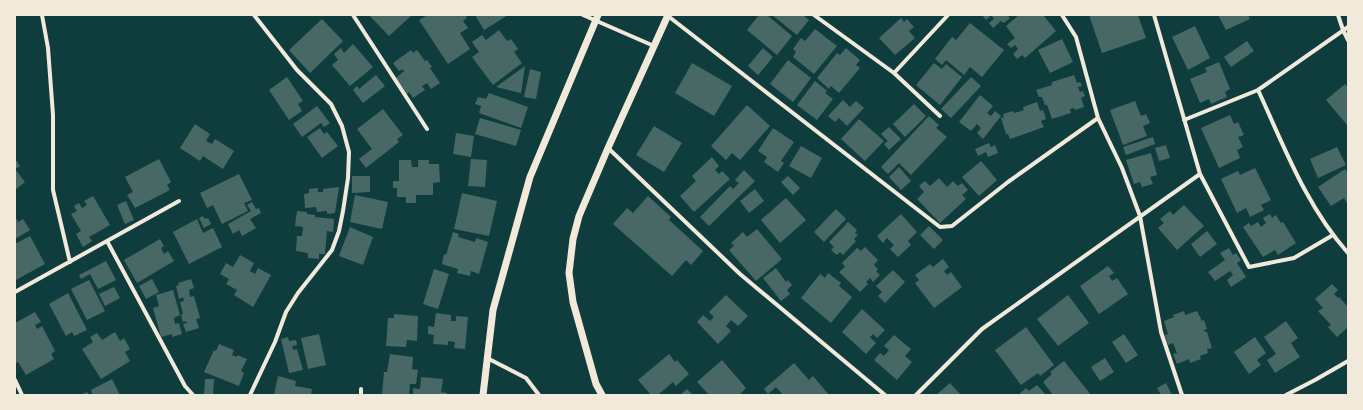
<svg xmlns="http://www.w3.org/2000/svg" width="1363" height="410" viewBox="0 0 1363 410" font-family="Lato,sans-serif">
<rect width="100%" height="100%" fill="#0f3d3e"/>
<path fill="#486865" d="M369,15H412L389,36Z
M428,15H465L467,18L463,21L468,28L460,33L470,49L448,64L419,20Z
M475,15H508L484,30Z
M759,15H767L792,36L777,55L747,30Z
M772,15H803L809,20L797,35Z
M982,15H991L986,20Z
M991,15H1007L1010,18L1004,23L1001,21L993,28L989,23L994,19Z
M1019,15H1043L1056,31L1025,58L1022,55L1017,59L1013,54L1018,49L1015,45L1011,48L1007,44L1015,38L1006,26Z
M1089,15H1138L1146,38L1102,53Z
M1218,15H1248L1250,19L1226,30Z
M901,18L904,22L907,19L914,27L909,31L915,38L895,55L879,38Z
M322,19L343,41L310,73L289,50Z
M970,23L1004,50L982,77L970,67L964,75L946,60L942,65L935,59L952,37L956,40Z
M1195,26L1210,58L1188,70L1172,37Z
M815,29L837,46L814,74L793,57L796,52L793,49L801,38L805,41Z
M499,30L507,41L511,39L518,49L514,52L522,63L493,85L472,57L479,52L472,42L482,35L486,40Z
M1062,39L1073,62L1050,73L1038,50Z
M1247,41L1254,51L1231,67L1224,57Z
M353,44L373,67L350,86L332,65L338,60L334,54L341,48L344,53Z
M763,48L773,57L758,75L748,66Z
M846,48L860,60L856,65L860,68L839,93L831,86L829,89L817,78L837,53L840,55Z
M411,50L413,53L417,50L425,61L427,60L432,67L430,68L440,83L431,89L427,83L422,86L425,90L413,98L409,92L407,94L396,78L404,71L403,69L399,71L393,63Z
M788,60L811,78L793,102L770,84Z
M1219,62L1230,89L1225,92L1227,97L1211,104L1209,99L1200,103L1190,79L1207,72L1205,68Z
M692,63L732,86L714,116L675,93Z
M934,63L942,69L946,64L962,77L940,105L916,85Z
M525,66L521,93L496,87Z
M530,69L541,72L536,99L524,97Z
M376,75L385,86L363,103L353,90L357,86L359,89Z
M1074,75L1077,83L1080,82L1082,86L1078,87L1080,92L1083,91L1085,96L1081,98L1084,107L1075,110L1074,108L1070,109L1071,113L1052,119L1047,105H1045L1042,97H1039L1036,90L1052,85V82Z
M287,77L303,101L298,104L302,111L289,120L269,90Z
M971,77L981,86L951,118L941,109Z
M815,81L827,91L825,93L833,99L817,120L797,105Z
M1345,84L1348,88V126L1326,100Z
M489,93L528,107L521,128L479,113L481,106L475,104L478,97L486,99Z
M980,95L993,106L987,113L991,116L995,111L1001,116L983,139L977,133L981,128L977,124L971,131L959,122Z
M843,100L850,107L856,101L864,108L847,126L839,118L835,122L828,116Z
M1135,101L1141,116L1146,114L1150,123L1143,126L1147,136L1123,145L1110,110Z
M1037,102L1040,111L1043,110L1046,119L1041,121L1044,127L1010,139L1008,134H1006L1001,118L1004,117L1003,114L1013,111L1014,113L1024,110L1023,107Z
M914,104L926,116L905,137L893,124Z
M747,105L770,126L740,160L732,153L726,160L711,146Z
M317,106L330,123L324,127L321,123L302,137L293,124Z
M383,109L403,135L397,139L399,142L366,168L359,159L372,149L357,129Z
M1230,115L1234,124L1238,122L1244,135L1238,137L1243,147L1237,150L1240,158L1219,168L1201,128Z
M929,116L939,125L936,128L947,137L911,175L899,163L888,174L881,167Z
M480,118L521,130L516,146L475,134Z
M859,119L884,141L865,161L841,139Z
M195,124L210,134L206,141L212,144L215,139L234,151L223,169L203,156L200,161L180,148Z
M654,126L682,143L664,172L636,155Z
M889,127L901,139L889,150L884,144L888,141L881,134Z
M320,128L324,134L327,132L338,146L322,158L307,137Z
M773,128L794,142L781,161L784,163L778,172L764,162L767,157L758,151Z
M456,133L474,136L471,157L453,154Z
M1153,137L1155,144L1126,155L1123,147Z
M989,143L991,147L995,145L998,153L988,157L986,152L978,156L975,149Z
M1166,145L1170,158L1159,161L1155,148Z
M801,146L822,158L811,178L789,166Z
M1337,147L1346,165L1318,178L1310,159Z
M1151,153L1157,175L1150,177L1153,184L1142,187L1140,182L1134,184L1126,160Z
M712,157L719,166L715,170L719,174L722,171L730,179L694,212L680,196L696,181L692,176Z
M15,159L20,166L15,169L25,182L15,190Z
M159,159L171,182L167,185L170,190L135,208L127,195L133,192L125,177Z
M471,159L487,160L485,187L468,186Z
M399,160H411L412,167H418V160H429V164H439L440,182L433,183V195H416V203H406V197H397V188H393V181H399Z
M981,161L997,180L979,196L962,177Z
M899,167L911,181L901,190L889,177Z
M1255,168L1271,200L1261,205L1264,210L1250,217L1246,208L1237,213L1221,179L1238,171L1240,175Z
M1345,169L1348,173V205L1344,198L1331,206L1318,187Z
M744,170L755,181L709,226L700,217L730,186L733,189L739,183L735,180Z
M239,174L252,200L244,203L248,211L222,224L213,205L207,208L200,193Z
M352,176H370V192L352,193Z
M788,176L800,188L793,195L781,182Z
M939,178L947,187L953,181L958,186L962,183L968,190L962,195L966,199L940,223L917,199L924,192L919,186L925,181L930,186Z
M339,187L335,213L327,214V211L317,212L316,207L305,208L304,194L309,193V189L318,188V192H323V189Z
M755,189L764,201L749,213L740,201Z
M462,193L497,201L489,236L454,229Z
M355,195L388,202L382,229L350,222Z
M93,196L110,225L89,237L92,241L83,247L76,234L81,231L71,214L77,211L74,206L79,203L82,208L87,205L84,201Z
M648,196L671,217L669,220L703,251L691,265L686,260L672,276L613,224L627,208L633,213Z
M786,198L806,220L780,243L761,220Z
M126,201L134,220L125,224L117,205Z
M252,202L256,209L259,208L261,213L250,219L256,228L242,236L239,230L233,234L228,224L251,211L247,205Z
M1184,205L1204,226L1177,250L1158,228L1164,223L1160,219L1170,211L1173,215Z
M836,209L846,219L824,242L814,232Z
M297,211L307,212V214L315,215V217L334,219L333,232L327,231L325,254H319V259L308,258V253L296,251L297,236H302L303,227L295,226Z
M901,214L917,232L908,241L911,245L898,257L890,249L894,245L887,238L883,243L877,236Z
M1270,214L1272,218L1276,215L1281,223L1283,222L1296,243L1278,255L1275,250L1263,257L1243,227L1249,223L1251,226L1258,222L1261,227L1266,223L1263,218Z
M15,216L18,222L23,219L30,230L15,239Z
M203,216L205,219L208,218L211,224L204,228L199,218Z
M197,219L203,233L213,228L222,247L189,264L173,232Z
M848,222L857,230L855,233L858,235L854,239L856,241L843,255L840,252L837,255L831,250L834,247L829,242Z
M929,226L943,240L934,249L920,235Z
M350,227L373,237L363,265L339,256Z
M757,229L782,259L756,281L729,250L734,246L731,243L743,232L747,237Z
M1207,231L1217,244L1200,257L1191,244Z
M453,232L459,234L458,237L475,242L476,238L488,242L479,274L471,271L470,276L457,273L458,269L442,264L444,254L446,255Z
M30,236L45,264L16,280L15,277V244Z
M160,239L164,246L161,248L164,254L168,251L174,261L137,283L124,260Z
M865,247L878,260L874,265L878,269L876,271L880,275L873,282L870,278L866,282L868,284L860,292L839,272L845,267L842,263L857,248L861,251Z
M1229,248L1233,255L1236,253L1241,260L1237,263L1246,277L1231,287L1227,280L1233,275L1230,271L1215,281L1208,272L1225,260L1220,253Z
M240,255L254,263L250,271L255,274L258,268L271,275L253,307L234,295L237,290L226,284L229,279L220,274L226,263L233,267Z
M943,259L949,267L944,271L947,275L951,272L962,287L934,308L915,283L919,280L915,275L930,264L933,267Z
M106,261L116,280L98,289L90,274L81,279L79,275Z
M1108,266L1114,273L1109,276L1112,281L1117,278L1128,294L1099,314L1080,286Z
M776,268L786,282L788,280L792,285L787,290L790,294L781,301L763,278Z
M434,269L449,274L438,309L423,304Z
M893,270L905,282L885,303L878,296L882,292L876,286Z
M828,273L841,283L839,286L852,297L831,323L801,298L820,274L825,278Z
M152,279L159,292L146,299L139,286Z
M191,279L194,288L189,290L190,297L194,296L200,318L196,319L199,328L186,332L183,324L187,323L186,321L183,322L181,315L183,314L180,302L184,301L183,297L179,299L176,286L179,285L178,283Z
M89,280L105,311L87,320L71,289Z
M1332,284L1338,290L1334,294L1338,298L1339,297L1348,307V330L1347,328L1337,337L1328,327L1331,325L1318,311L1323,308L1315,299Z
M114,287L120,298L105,306L99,294Z
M173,290L180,315L174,318L175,324L179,323L182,334L172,337V334L161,337L153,308L159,306L156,295Z
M68,293L87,330L74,336L72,332L66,336L49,304Z
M726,295L748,316L738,326L731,320L726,326L731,331L718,344L697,322L703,315L710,321L714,317L709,312Z
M1068,295L1089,323L1058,346L1037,319Z
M862,309L885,330L877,338L873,334L870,337L876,343L866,354L842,332Z
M1184,311L1185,315L1197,311L1202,321L1204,320L1207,329L1204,330L1205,332H1207L1212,348L1207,349L1208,353L1200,356L1201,359L1190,363L1189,359L1177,364L1173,354L1177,353L1173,343L1168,345L1165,335L1168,334L1164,321L1174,317L1173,315Z
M35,312L41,322L35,325L37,329L42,326L55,351L51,354L54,359L26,375L18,362L15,364V323Z
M436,313L451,315V321H456V316L468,317L465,349L454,348L455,342L448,341V345L433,344L434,335L428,334V326L434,327Z
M394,314L418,316L417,341L407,340L406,347L386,346L388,318H394Z
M1286,321L1298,338L1291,343L1300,357L1275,373L1267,360L1276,354L1264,337Z
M1026,327L1054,365L1040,376L1038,373L1021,385L995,350Z
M115,332L120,341L124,338L130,349L125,352L130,361L101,379L82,349L93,342L90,337L97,333L102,340Z
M319,334L326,365L308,369L301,338Z
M1124,334L1138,355L1126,363L1112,342Z
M894,335L911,349L905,356L912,362L897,380L874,360L880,353L884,356L889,350L884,346Z
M288,337L289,341L296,340L297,345L292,346L293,350L297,349L303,370L289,373L281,339Z
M1255,337L1266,353L1257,360L1261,365L1249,374L1234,352Z
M219,344L234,350L232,355L237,357V355L247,359L241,371L244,373L239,386L204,372L214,350L216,351Z
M390,354L413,357L412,369L418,370L416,384H410L409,395H382L384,372H387Z
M669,354L675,362L677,360L689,374L676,386L673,382L658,395H651L638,380Z
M1105,358L1114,372L1100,381L1091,367Z
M722,360L746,388L739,395H709L697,382Z
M1064,361L1091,395H1053L1043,382L1052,374L1050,372Z
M794,363L809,380L813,376L829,395H783L776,387L768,394L764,389Z
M278,376L296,381L295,386L312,389L311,395H274Z
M421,377L443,379L441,392L447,393V395H413V388L420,389Z
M112,379L120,395H93L91,390Z
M205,379H214L213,395H204Z
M950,383L961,395H936Z
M1166,383L1172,395H1161L1157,388Z
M1037,385L1046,395H1018L1026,388L1029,391Z
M687,389L693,395H680Z
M87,392L89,395H80Z"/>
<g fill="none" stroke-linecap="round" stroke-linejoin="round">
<path stroke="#f1e9da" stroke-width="4" d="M42,15L48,48L53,115V190L70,262
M353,15L427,129
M583,15L654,46
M814,15L894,73L940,116
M1062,15L1076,37L1098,118L1122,168L1140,216L1161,332L1182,395
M1154,15L1200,174L1249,267L1294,258L1333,235
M1338,15L1343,30L1348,40
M668,16L940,227L952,226L1008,182L1098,118
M894,73L948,15
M1258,90C1284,146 1306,206 1348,253
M1184,120L1258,90L1348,27
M608,148L740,274L885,395
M107,241L185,386L193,395
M15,292L179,201
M487,358L526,378L539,395
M15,380L22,395
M361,389V395
M250,395L275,342L286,312L298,293L332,250L339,231L343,211L348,178L349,152L342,126L331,104L297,70L254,15
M916,395L982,329L1200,174
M1286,395L1315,380L1348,361"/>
<path stroke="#f1e9da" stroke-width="7" d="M483,395L493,310L530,177L598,15
M602,395L596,384L573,302L569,273L573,239L579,216L608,148L668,15"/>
</g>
<rect width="1363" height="410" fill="none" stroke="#f1e9da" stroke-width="32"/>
</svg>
